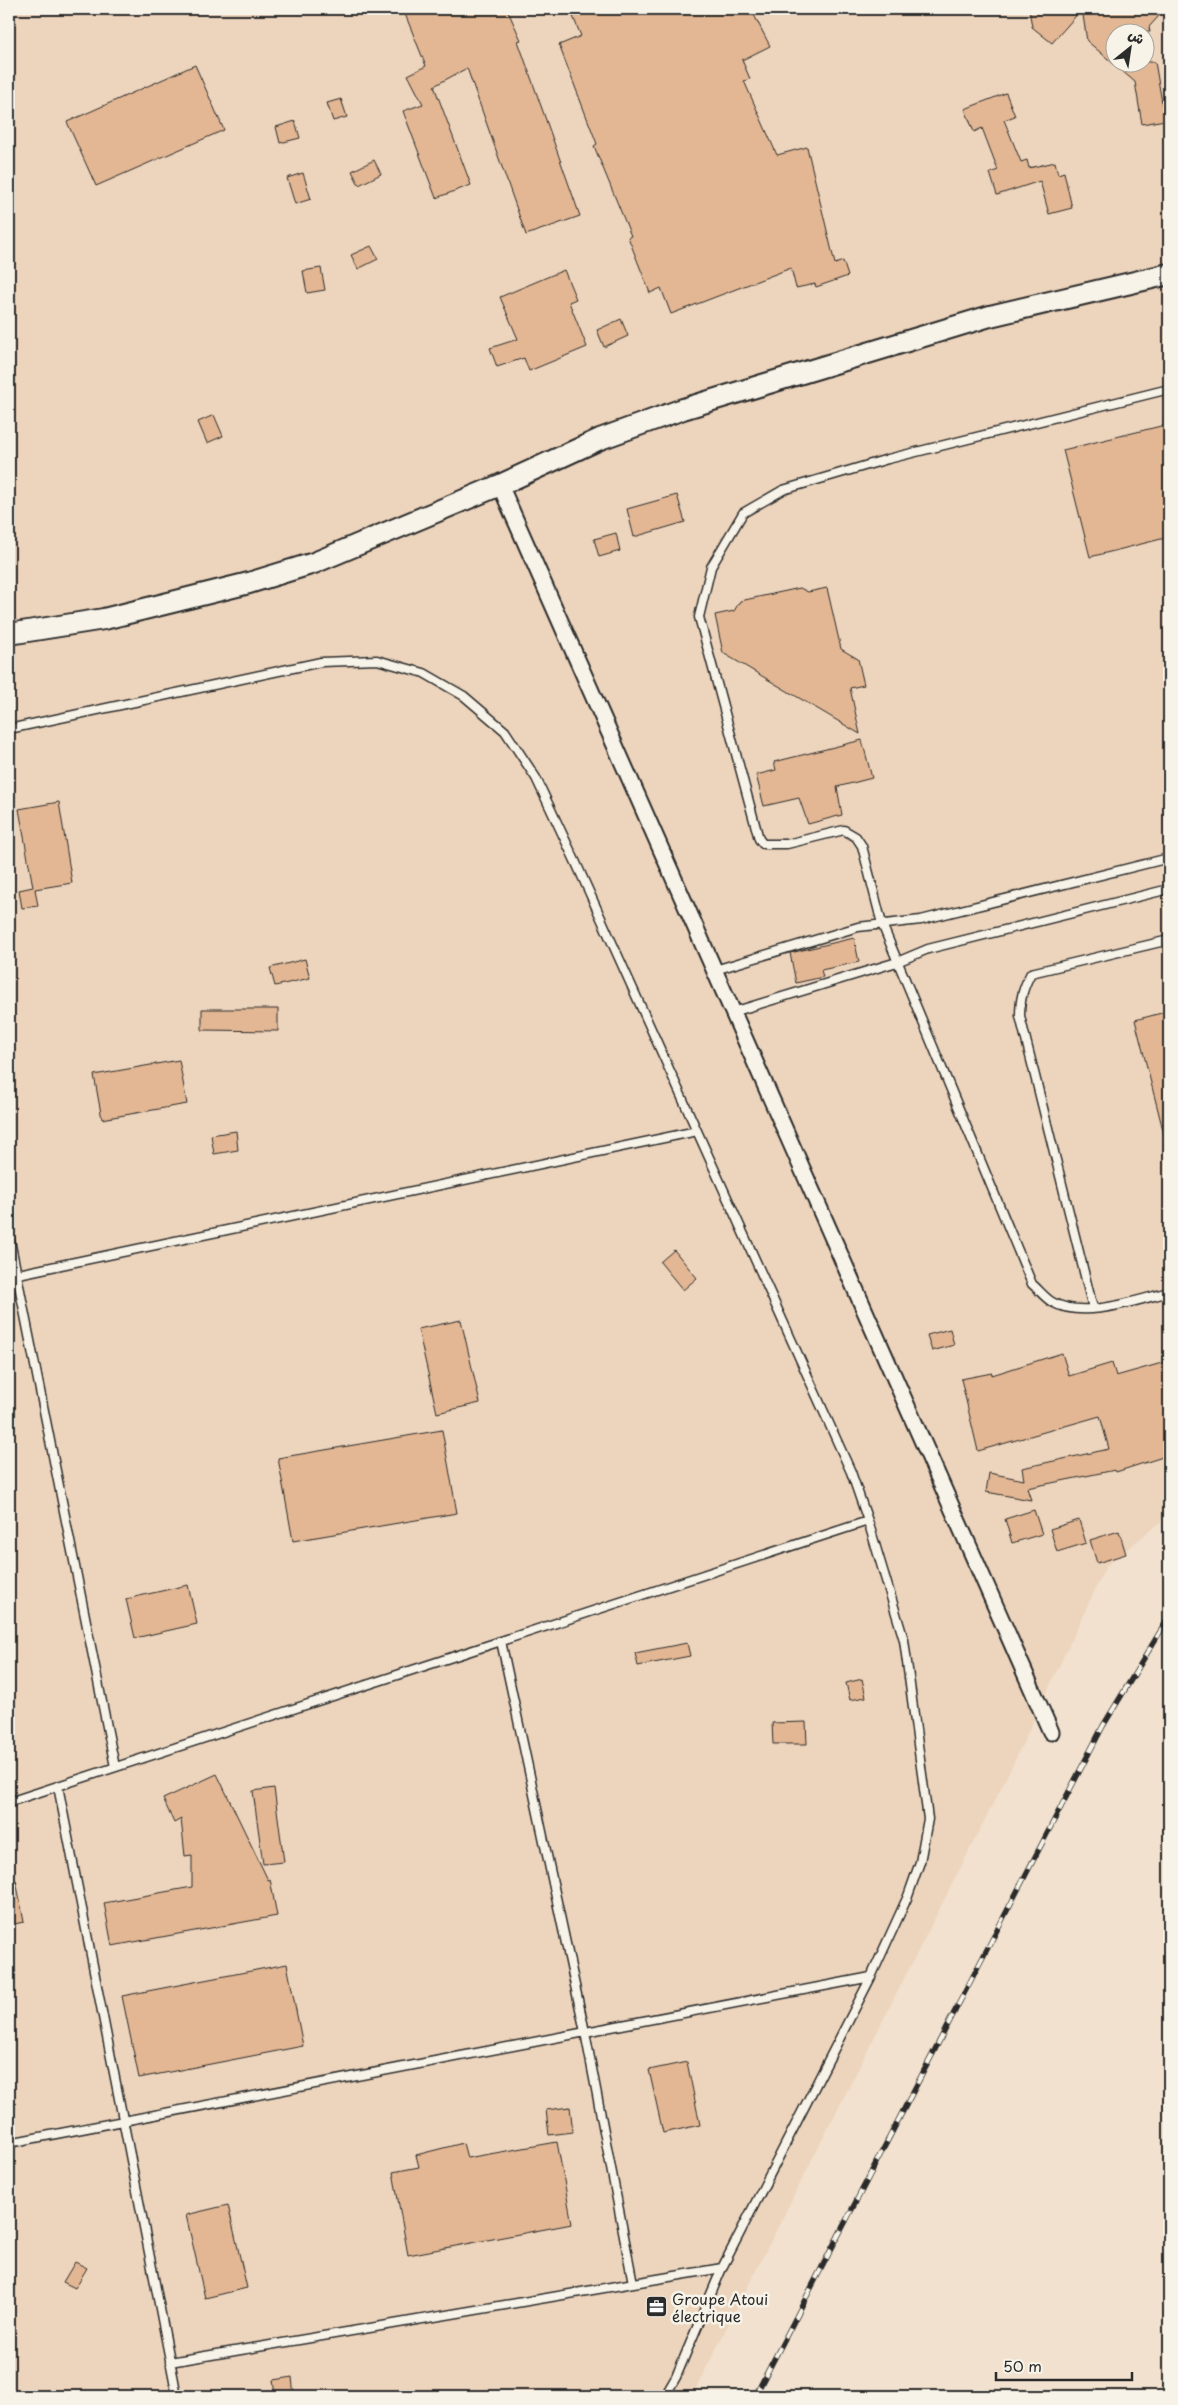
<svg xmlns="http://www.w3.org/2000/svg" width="1178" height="2405" viewBox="0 0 1178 2405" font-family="'Playpen Sans','Playpen Sans Arabic',sans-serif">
<rect width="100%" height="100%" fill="#f1e1ce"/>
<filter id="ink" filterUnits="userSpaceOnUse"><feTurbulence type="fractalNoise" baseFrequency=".02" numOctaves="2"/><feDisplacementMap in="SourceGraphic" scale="10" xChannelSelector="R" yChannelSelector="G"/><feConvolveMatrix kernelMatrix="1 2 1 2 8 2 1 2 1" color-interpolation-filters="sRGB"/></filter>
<g filter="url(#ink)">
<path fill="#edd4bc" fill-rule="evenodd" d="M9,9H1169V1515L1106,1566L1012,1766L692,2396H9ZM1116,32H1146V62H1116Z"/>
<path fill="#e3b793" stroke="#2b2b2b" d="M403,9H507L521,40L518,41L580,216L526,235L467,68L434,86L471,185L436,198L403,111L423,104L408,75L426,66Z
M570,9H751L770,46L742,60L750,79L744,81L777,155L807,147L835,264L843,261L848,276L816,287L815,284L796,288L791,268L671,314L661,288L650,293L628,237L631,236L594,146L597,144L559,45L581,36Z
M1029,9H1165L1149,27L1150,32H1116V62H1155L1165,120L1142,124L1135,82L1087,41L1082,9L1052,43L1032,27Z
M195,65L224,130L96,186L67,122Z
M1006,93L1015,116L1004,120L1021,162L1027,160L1029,168L1055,162L1058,174L1064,172L1072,208L1049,214L1040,181L997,195L990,173L998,170L982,128L974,132L965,109Z
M341,99L347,117L333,121L327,103Z
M295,121L300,138L280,143L276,127Z
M374,160L381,174L359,185L352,171Z
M303,173L311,199L295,204L287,178Z
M371,246L378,259L358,269L351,255Z
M321,268L325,290L307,293L303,271Z
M564,270L576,299L569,302L587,347L529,371L524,358L497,367L490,348L518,339L500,297Z
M621,319L628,336L604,347L597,330Z
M214,415L223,436L207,443L198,422Z
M1169,424V537L1090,557L1063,450Z
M677,495L685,522L634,537L627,509Z
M616,533L620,551L599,557L594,539Z
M800,588L808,592L827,588L841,649L858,659L864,685L850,688L860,734L723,653L715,615L734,611L740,601Z
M862,740L872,778L837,787L842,815L808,824L799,798L764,806L756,775L776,770L774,762Z
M59,802L72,883L35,889L38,906L22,908L19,890L33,887L19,809Z
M854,938L859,962L821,970L823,977L796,983L790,953Z
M305,959L310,978L275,986L270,968Z
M202,1009H278V1031L202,1030Z
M1169,1011V1133L1164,1134L1135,1020Z
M179,1060L187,1104L102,1119L94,1075Z
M236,1131L238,1150L214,1154L211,1135Z
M674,1250L697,1278L683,1290L660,1262Z
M461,1320L480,1403L437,1413L418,1329Z
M950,1329L954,1345L932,1351L927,1335Z
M1062,1353L1069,1376L1112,1363L1116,1376L1169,1361V1455L1116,1472L1115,1470L1027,1488L1031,1500L986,1492L989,1473L1024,1480L1022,1468L1109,1449L1100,1416L978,1451L961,1379L992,1373V1375Z
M442,1430L457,1513L293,1541L278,1458Z
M1034,1510L1042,1534L1012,1543L1005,1519Z
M1079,1520L1086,1543L1057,1552L1050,1529Z
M1119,1531L1126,1554L1097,1563L1090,1540Z
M188,1585L197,1624L135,1638L126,1599Z
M687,1643L690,1656L638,1666L635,1653Z
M862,1679L866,1697L850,1700L846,1683Z
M806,1722L807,1744H773L772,1723Z
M217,1774L268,1880L270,1879L277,1916L112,1946L104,1903L192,1887V1855L185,1856L181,1819L174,1823L163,1799Z
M274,1788L284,1862L263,1864L253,1791Z
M16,1880L24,1922L9,1925V1881Z
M287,1964L303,2046L139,2078L122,1996Z
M687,2062L700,2125L663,2133L649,2070Z
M570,2107L573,2132L549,2135L546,2110Z
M557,2142L572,2224L408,2255L393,2172L419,2167L416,2155L463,2143L467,2158Z
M228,2205L247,2288L205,2298L186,2215Z
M75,2262L87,2268L75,2288L63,2282Z
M292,2377L294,2396H275L273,2380Z"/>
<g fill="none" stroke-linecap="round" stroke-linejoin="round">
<defs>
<path id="service" d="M1169,389L888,459L783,490L743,513L711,567L699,617L759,839L763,844H787L844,830L856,837L862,846L882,924L1032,1284C1038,1289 1045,1298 1052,1302C1083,1320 1137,1300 1169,1292
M9,729L321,662L377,660L424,673L464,696L505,731L536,778L577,865L851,1472L868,1521L904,1640L928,1819L920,1862L908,1896L871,1977L722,2268L676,2377L665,2396
M715,970L858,927L921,920L1169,858
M733,1012L897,962L928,949L1169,889
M9,1235L115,1767
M9,1276L697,1131
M1093,1308L1020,1016C1020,999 1023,988 1031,973L1169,940
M501,1641L585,2032L633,2283
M58,1786L177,2396
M9,1802L868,1521
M9,2143L871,1977
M170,2362L722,2268"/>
<path id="minor" d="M500,485L1051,1732"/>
<path id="secondary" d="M9,634L104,619L249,583L314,563L500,485L600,439L683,409L990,316L1169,274"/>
</defs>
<use href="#service" stroke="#2b2b2b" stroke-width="11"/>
<use href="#minor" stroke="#2b2b2b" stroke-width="19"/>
<use href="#secondary" stroke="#2b2b2b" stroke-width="24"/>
<use href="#service" stroke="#f7f3e8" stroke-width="8"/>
<use href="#minor" stroke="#f7f3e8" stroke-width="15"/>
<use href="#secondary" stroke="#f7f3e8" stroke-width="20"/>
<defs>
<path id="rail" d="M755,2396L1103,1726L1169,1617"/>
</defs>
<use href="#rail" stroke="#2b2b2b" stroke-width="5.5"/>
<use href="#rail" stroke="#f7f3e8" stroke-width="4" stroke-dasharray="11" stroke-linecap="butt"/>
</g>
</g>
<defs>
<symbol id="office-square" viewBox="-11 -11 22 22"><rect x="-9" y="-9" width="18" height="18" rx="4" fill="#2b2b2b" stroke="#f7f3e8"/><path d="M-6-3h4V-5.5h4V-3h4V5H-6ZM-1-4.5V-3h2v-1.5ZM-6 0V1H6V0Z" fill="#fff"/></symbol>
</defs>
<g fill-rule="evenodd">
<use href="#office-square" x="644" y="2294" width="25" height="25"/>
</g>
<g text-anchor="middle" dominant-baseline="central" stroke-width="5" stroke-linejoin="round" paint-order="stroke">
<g font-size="15" fill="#2b2b2b" stroke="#f7f3e8" text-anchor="start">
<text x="672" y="2298">Groupe Atoui<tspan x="672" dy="17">électrique</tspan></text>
</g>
</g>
<rect width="1178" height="2405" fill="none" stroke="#f7f3e8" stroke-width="30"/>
<rect x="15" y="15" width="1148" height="2375" fill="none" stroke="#2b2b2b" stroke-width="2" filter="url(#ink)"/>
<g transform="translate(1130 48) rotate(30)"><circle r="24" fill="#f7f3e8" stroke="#a5a39c"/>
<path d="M0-4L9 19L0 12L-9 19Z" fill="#2b2b2b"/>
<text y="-8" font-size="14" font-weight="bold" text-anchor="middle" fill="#2b2b2b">ش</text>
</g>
<path d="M996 2372v8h136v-8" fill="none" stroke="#2b2b2b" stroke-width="2.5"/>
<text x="1003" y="2372" font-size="15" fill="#2b2b2b" stroke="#f7f3e8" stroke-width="4" paint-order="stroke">50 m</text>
</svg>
